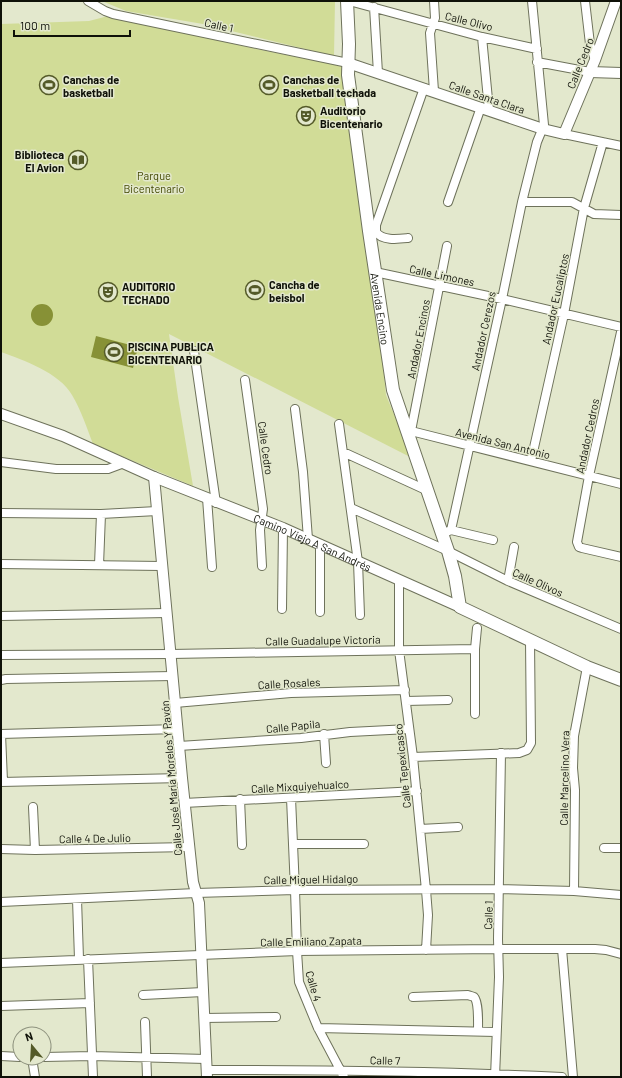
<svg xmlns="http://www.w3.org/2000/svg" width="622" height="1078" viewBox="0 0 622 1078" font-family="Barlow,sans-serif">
<rect width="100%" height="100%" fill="#e3e8cd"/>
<path fill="#d1dc97" d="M102,1H335L334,56L203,24L126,11Z
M112,15L247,47L342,66L382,353L386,395L412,458L169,334L178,397L193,486L93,444C87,428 81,410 72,395C60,373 23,360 1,352V24L89,21Z"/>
<path fill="#879136" d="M31 315a11 11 0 1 1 22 0a11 11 0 1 1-22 0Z
M96,336L138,347L133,368L91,357Z"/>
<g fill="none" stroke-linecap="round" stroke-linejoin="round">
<defs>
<path id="minor" d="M88,1L105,11L113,14L348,63
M349,1L482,37L537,49
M434,1L435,18L430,33L434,91
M585,1L590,44L595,60
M374,7L378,73
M482,37L489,110
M537,62L590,72
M564,134L621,146
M448,202L481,107
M522,202H572L594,214L621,215
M369,231L376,232V225L424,88
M376,232C382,241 398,239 408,238
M375,272L502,299L621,327
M621,332L589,476L577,542L579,547L582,548L621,557
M194,351L216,503
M245,380L263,509L260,530L262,566
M295,409L303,472L308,539
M339,424L358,562L360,615
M406,429L411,431L447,246
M411,431L621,484
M343,452L426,490
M531,461L564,314L584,208L603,142
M1,462L56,469H108L124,463
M207,498L212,567
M351,508L448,551L508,581L621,629
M1,513L101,514L157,511
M451,530L493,540
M442,534L451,530L502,299L522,202L537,142L544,125L532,1
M320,544V612
M1,564L162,566
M99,565L101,514
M399,580V650L413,757L426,890L428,915L426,950
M508,581L514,547
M282,609L283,528
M1,616L167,613
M1,655L171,654L475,649
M1,680L6,679L173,676
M406,701L448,700
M175,703L291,693L405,690
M475,714V649L477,628
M1,734L177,729
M1,734L3,781
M324,734L326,763
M179,746L301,738L350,732L409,729
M413,757L519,753L527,750L531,743L530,640
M1,782L182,778
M291,798L295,890L297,951L299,982L318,1028L344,1077
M240,799L242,845
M184,803L417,791
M33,807L35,850
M420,829L458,827
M293,844H364
M604,848H621
M1,849L35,850L189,847
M574,891L575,790L573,768L574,736L587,667
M77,899L79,959
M1,902L196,893L295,890L499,889L574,891L621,895
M562,949L573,1077
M88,959L93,1077
M1,963L297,951L498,949H595L606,950L621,954
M143,995L203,992
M413,997L468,995C470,996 472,996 474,997C479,1002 478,1024 478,1031
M1,1006L90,1003
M204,1018L276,1017
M145,1022L147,1077
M318,1028L496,1032
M1,1056L20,1057
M44,1057L92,1056L206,1059
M32,1058L35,1077
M206,1070C325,1070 444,1071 562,1077
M495,1077L499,977L498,939L501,753"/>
<g id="tertiary">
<path d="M348,63L543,129L564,134L595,60L616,1"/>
<path d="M590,72L621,73"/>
<path id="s1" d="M1,414L63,436L154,477L283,528L460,607"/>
<path d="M154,477L182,778L193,882L199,903L207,1077"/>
</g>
<g id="secondary">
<path id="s2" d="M347,1L349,44L348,75L369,231L393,390L448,551L455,576L460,607L587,667L621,680"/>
</g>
</defs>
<use href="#minor" stroke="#6e725b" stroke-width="10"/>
<use href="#tertiary" stroke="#6e725b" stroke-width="12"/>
<use href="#secondary" stroke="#6e725b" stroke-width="14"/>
<use href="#minor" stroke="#fff" stroke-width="8"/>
<use href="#tertiary" stroke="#fff" stroke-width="10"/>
<use href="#secondary" stroke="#fff" stroke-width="12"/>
</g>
<defs>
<symbol id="stadium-ring" viewBox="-11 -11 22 22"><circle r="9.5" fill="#e3e8cd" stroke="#545a28" stroke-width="1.5"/><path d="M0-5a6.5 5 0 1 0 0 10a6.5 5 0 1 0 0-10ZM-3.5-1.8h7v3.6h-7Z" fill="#545a28"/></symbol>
<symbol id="theatre-ring" viewBox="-11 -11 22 22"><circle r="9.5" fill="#e3e8cd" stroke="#545a28" stroke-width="1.5"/><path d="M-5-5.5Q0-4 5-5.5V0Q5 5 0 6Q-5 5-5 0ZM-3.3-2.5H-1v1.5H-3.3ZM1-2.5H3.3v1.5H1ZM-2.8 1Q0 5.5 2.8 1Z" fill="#545a28"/></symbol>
<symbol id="library-ring" viewBox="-11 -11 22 22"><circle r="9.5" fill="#e3e8cd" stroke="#545a28" stroke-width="1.5"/><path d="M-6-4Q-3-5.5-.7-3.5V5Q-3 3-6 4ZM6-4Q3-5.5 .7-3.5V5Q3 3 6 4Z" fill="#545a28"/></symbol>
</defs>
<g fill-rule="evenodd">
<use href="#stadium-ring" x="38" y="74" width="22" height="22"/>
<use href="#stadium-ring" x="258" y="74" width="22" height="22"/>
<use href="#theatre-ring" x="295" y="105" width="22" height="22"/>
<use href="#library-ring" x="67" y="149" width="22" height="22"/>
<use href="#stadium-ring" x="244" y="279" width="22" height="22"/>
<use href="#theatre-ring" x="97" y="281" width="22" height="22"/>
<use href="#stadium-ring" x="103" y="341" width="22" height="22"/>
</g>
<g text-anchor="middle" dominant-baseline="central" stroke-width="3" stroke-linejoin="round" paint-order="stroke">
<g font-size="11" fill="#0f1108" stroke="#e3e8cd">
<text transform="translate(469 21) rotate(14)">Calle Olivo</text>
<text transform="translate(219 25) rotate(12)">Calle 1</text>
<text transform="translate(580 63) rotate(-68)">Calle Cedro</text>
<text transform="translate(487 97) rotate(19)">Calle Santa Clara</text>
<text transform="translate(442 275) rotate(12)">Calle Limones</text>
<text transform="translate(555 299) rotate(-78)">Andador Eucaliptos</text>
<text stroke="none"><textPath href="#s2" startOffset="310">Avenida Encino</textPath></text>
<text transform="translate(483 331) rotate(-78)">Andador Cerezos</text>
<text transform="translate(418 339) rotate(-79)">Andador Encinos</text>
<text transform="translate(587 436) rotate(-78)">Andador Cedros</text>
<text transform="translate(503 443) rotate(14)">Avenida San Antonio</text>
<text transform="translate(266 448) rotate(82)">Calle Cedro</text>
<text stroke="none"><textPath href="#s1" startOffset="337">Camino Viejo A San Andrés</textPath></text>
<text transform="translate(538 582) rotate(24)">Calle Olivos</text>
<text transform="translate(323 640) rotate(-1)">Calle Guadalupe Victoria</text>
<text transform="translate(289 683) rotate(-3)">Calle Rosales</text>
<text transform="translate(293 726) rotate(-6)">Calle Papila</text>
<text transform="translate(402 766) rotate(-96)">Calle Tepexicasco</text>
<text transform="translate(171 778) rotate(-95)">Calle José María Morelos Y Pavón</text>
<text transform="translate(564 778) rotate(-89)">Calle Marcelino Vera</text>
<text transform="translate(300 786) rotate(-3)">Calle Mixquiyehualco</text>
<text transform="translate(95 838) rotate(-1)">Calle 4 De Julio</text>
<text transform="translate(311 879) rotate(-1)">Calle Miguel Hidalgo</text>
<text transform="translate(488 915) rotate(-88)">Calle 1</text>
<text transform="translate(311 941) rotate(-1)">Calle Emiliano Zapata</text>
<text transform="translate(314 986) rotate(74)">Calle 4</text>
<text transform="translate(385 1060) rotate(1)">Calle 7</text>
</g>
<g font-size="11" font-weight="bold" fill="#0f1108" stroke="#e3e8cd" text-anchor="start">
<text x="63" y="79">Canchas de<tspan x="63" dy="13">basketball</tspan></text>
<text x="283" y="79">Canchas de<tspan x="283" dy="13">Basketball techada</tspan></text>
<text x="320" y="110">Auditorio<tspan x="320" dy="13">Bicentenario</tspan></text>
<text x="64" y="154" text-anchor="end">Biblioteca<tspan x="64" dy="13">El Avion</tspan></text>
<text x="269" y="284">Cancha de<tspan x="269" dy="13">beisbol</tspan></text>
<text x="122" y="286">AUDITORIO<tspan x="122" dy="13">TECHADO</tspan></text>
<text x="128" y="346">PISCINA PUBLICA<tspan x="128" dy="13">BICENTENARIO</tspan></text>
</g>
<g font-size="11" fill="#424800" stroke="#e3e8cd">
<text x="154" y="175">Parque<tspan x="154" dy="13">Bicentenario</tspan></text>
</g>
</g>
<rect width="622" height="1078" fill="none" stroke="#0f1108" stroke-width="4"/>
<g transform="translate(32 1046) rotate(342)"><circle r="19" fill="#e3e8cd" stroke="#8e927e"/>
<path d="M0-3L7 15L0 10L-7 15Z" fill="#545a28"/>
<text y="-6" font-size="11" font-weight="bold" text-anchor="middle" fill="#0f1108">N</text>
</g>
<path d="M14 30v6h116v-6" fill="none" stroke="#0f1108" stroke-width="2"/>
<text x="20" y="30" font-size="12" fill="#0f1108" stroke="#e3e8cd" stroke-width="3" paint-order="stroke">100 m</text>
</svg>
